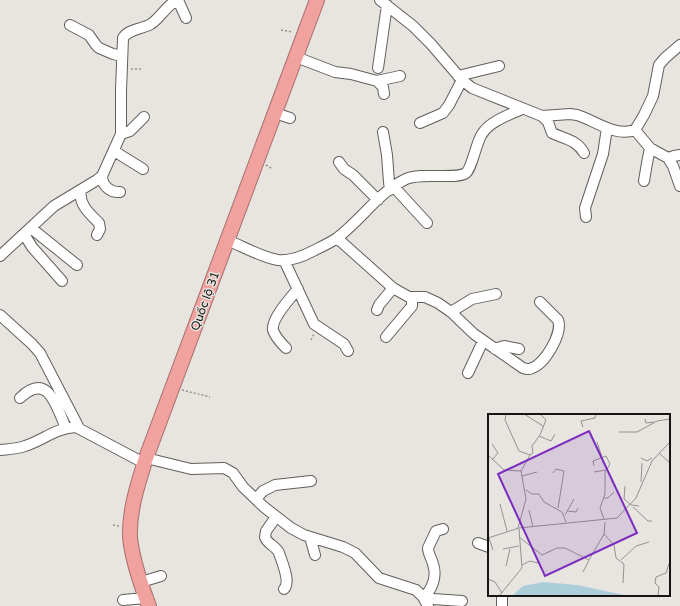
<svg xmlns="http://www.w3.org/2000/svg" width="680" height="606" viewBox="0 0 680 606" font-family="'Varela Round',sans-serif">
<rect width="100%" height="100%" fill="#e8e5e1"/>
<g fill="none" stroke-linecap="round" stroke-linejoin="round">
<defs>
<path id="minor" d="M178,0L186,18
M380,0L413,26L431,44L461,79L472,88L542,116L570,114L577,115C596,121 615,137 635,130L644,115L653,96L659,65L665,58L680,45
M70,25L89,35L96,45L99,48L113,54L122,56
M296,57L335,72L351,74L377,81L400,76
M378,68L387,5
M458,76L499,66
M377,81L383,87L384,94
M275,113L290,118
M542,116L548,122L552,133C565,139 577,140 584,153
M420,123L443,113L449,105L462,80
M635,130L650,148L668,158L673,166L680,186
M383,132L387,155L389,182L390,190
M121,134L130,131L144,117
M114,151L143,169
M668,158L674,156L680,155
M339,162L344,169L353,175L378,200
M102,176C102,186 111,193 120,192
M644,181L647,163L650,148
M394,187L427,223
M81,190C78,204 90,214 99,223L100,229L97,235
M586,217L585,208L603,154L607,128
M31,228L77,265
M24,234L32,247L62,281
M337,238L393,288L409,297H425L438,303L451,312L474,334L523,368C526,369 529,370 532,368C545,364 563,333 558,320L540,302
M227,240C242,246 263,258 278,260C291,261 302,257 313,251C321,247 330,243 337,238C361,220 379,192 406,179C421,172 456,180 466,173C472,168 476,143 482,134C490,121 509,115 522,109
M0,256L54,206L97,180L102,176L121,134V91L123,38C128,29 143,29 151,24C161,17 166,6 177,0
M284,260L314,324L344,344L348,351
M377,310L379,305L393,288
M451,312L472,299L496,294
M0,315L32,344L40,353L79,428
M386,337L412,306V297
M286,348C281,343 275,337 273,330C271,319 291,297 298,289
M495,349L504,346L519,349
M468,373L483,341
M20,398C48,371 56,406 66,428
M0,450C9,449 17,449 25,446C44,440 55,428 76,427L144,463
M146,458L191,469L224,468L233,473L243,487L264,507L291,528L304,535L343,547L355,553L379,578L416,590L423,597L428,606
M256,499L263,491L275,485L311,481
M276,517L266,531L265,537C267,544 276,546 279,553C282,562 291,582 284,589
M310,537L315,555
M478,543L489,547
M141,582L161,576
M502,595V606
M424,596L433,599L462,601
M423,597C433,590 437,575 433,564C432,559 428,554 428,548L436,531L443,529
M123,600L146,598"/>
<path id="highway" d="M149,606C141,585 132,560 130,537C129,510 138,484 146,458L317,0"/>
</defs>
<use href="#minor" stroke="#625f5b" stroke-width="12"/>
<use href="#highway" stroke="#a4706d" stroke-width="16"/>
<path stroke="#93918e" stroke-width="1.5" stroke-dasharray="2 2" stroke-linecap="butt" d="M281,30L293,32
M131,69H142
M266,165L271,168
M311,340L314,334
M182,390L210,397
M113,525L119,526"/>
<use href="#minor" stroke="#fff" stroke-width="10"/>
<use href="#highway" stroke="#f1a19e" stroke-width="14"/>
</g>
<g text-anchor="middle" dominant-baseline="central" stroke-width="3" stroke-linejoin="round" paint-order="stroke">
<g font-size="12" fill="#161513" stroke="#e8e5e1">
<text transform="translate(205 301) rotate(-70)">Quốc lộ 31</text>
</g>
</g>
<g transform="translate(488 414)">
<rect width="182" height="182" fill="#e8e5e1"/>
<path d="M55,168L89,171L141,182H24L35,172Z" fill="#abceda"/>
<path fill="none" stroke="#94928f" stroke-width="1" d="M18,0L17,6L31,37L42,41L33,57L38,85L30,114M36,0L55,12M157,5L158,9L166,8M95,13L93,7L107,4L108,0M131,18H149L169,7L182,5M51,22L63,27L67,20M109,28L114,43M4,30L10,39L4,46M171,39L182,49M0,41L16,56L33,57M42,41L45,39L44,32L52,21L58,6L52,0M153,44L159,47L164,44M106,52L105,47L118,42L122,50L117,58V80L112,94L116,105M106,58L118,56M65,59L68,55L76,57L70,94M34,62L49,58M153,68L154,49M137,72L136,85L143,91L151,92M38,76L44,80H51L56,88L74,98L78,108M116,84H120L126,78M12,90L19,117M145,93L160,107H164M41,96L45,113M80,97L88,98L90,94M77,101L86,85M117,108L116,120L126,131L128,144L136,150L135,169M31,123L54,141L69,134H77L101,146L116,120M0,124L31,114L129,104L148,84L164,47L182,28M1,124L5,136M15,135L31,132M133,146L148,132L161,128M34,151L42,147L50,149M18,152L22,135M95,158L101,146M0,165L7,168L14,179M11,182L34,154L31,115M170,182L171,173L167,169L168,163L178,159L182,147"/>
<path fill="#7b2cbf" fill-opacity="0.15" stroke="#7b2cbf" stroke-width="2" d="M101,17L149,119L57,162L10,60Z"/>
<rect width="182" height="182" fill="none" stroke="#161513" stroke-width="2"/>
</g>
</svg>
